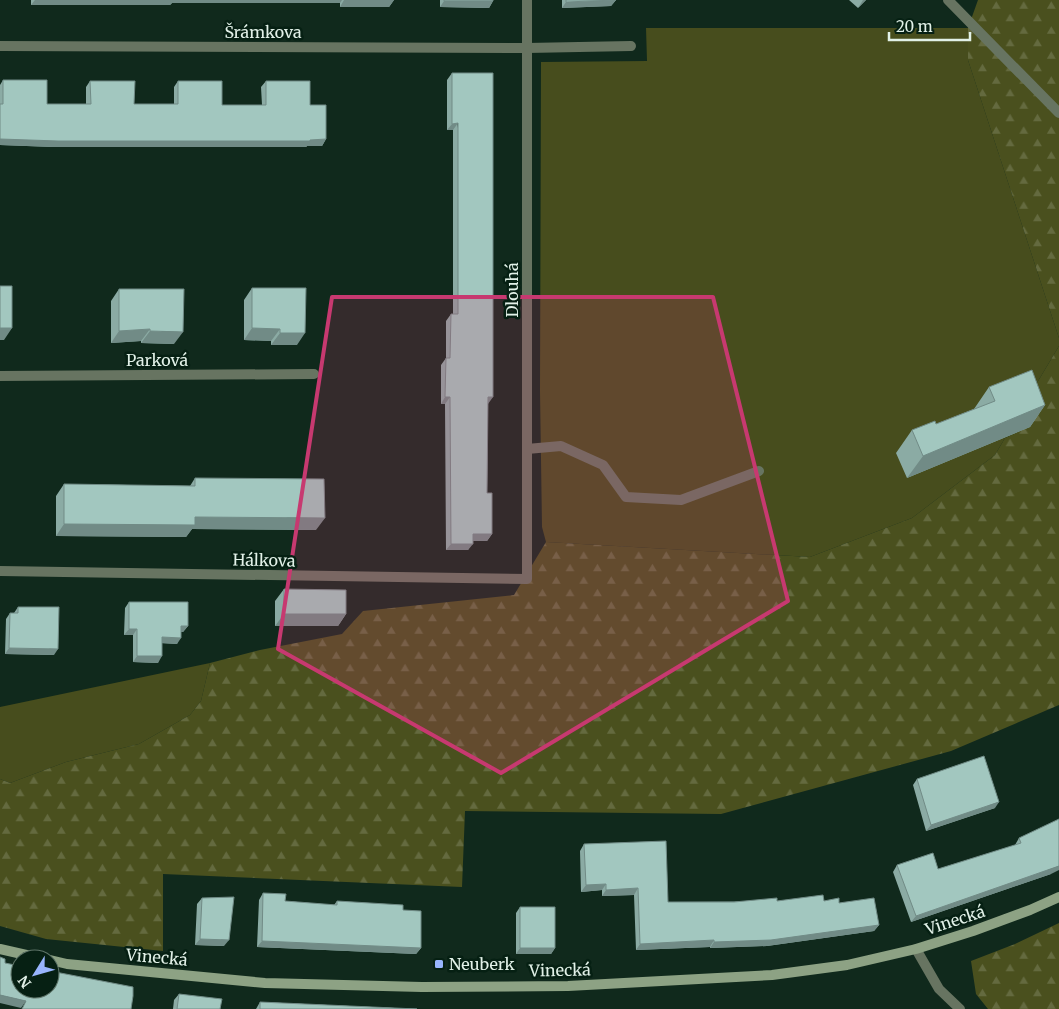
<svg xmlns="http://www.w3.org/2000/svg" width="1059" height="1009" viewBox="0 0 1059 1009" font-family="Merriweather,serif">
<defs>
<pattern id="forest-firs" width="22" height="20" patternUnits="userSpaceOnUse" patternTransform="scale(1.25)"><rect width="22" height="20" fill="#4a501e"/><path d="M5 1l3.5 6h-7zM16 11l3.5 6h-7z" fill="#646a3f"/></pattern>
</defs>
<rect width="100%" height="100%" fill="#10291c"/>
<path fill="#474d1d" d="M646,28H968V60L1059,338V346L1022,408L1030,427L1005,438L995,455L912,518L810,557L546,542L542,527L540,391L541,62L647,61Z
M210,663L201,701L190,715L139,744L66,762L10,783L0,779V707Z"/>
<path fill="url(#forest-firs)" d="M978,0H1059V338L968,60V28Z
M1059,346V705L951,751L721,814L465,811L462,887L163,874V951L46,939L0,926V779L10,783L66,762L139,744L190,715L201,701L210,663L260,650L342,634L363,611L514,595L546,542L810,557L912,518L995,455L1005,438L1029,427L1022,408Z
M1059,923V1009H988L976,994L971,961L1015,944Z"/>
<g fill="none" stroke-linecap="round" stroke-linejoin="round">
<path stroke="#677461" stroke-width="10" d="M527,48L631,46
M527,449L561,446L603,465L626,497L681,500L759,471
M916,949L939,989L960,1009"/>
<path stroke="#677461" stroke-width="10" d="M948,0L1059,113
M0,46L527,48
M0,376L314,374
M0,571L527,579V0"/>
<path stroke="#8da284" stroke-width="10" d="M0,949L44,959
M50,960L67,964L265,983L422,987L568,986L772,975L847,965L916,949L973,931L1030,910L1059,897"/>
</g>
<path fill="#8baba4" d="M31,0H394L389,7H340V3H172L170,5H31Z
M440,0H493V1L489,8L440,7Z
M562,0H616L611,6L562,8Z
M849,0H866L858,8Z
M452,73L488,404L487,493L492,534L487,541H473L468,550H446L445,404H441V365L446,358V321L451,314H453V130H447V80Z
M3,80L47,104H86V87L90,81L134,104H174V87L178,81L222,105H262L261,87L266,81L310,105L326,139L322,146H307L306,147H53L0,145V85Z
M252,288L297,345H271V341L244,340V300Z
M119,289L174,344L141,343V341L111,343V301Z
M989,387L1045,405L1030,427L907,478L896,453L912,430L936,424L974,409Z
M195,478L316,530L192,529L186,537L56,536V496L64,484L190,486Z
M284,589L346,614L338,626H275V601Z
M129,602L188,626L183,632H181L177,644L162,643L158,663L133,662V635H124L125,608Z
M18,607L54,655L5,654L6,619L10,613H14Z
M917,779L995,808L926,831L913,785Z
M1019,838L1051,874L911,922L893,872L897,865L938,869L1015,845Z
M584,844L668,902L824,901L839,903L879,925L874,931L767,946L710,948V947L636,950L634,895L602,896V890L581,892L580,851Z
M263,893L285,901L334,905L337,901L403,910L421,948L416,954L257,947L259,900Z
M202,898L224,946L195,945L197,904Z
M520,907L555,948L551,954H516V913Z
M179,994L220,1009H173L174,1000Z
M260,1002L417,1009H256Z"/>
<path fill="#718b86" d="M35,0H342L340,3H172L170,5H31Z
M344,0H394L389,7H340Z
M616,0L611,6L562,8L566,2Z
M863,0H866L858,8Z
M444,1H493L489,8L440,7Z
M458,123L453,130H447L452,124Z
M0,139L310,140L326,139L322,146H307L306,147H53L0,145Z
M0,328H12L4,340H0Z
M252,328L280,329L271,341L244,340Z
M150,329L141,341L111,343L119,331Z
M150,331L183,332L174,344L141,343Z
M280,333H305L297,345H271Z
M445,397H450L445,404H441Z
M488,397H493L488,404Z
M1045,405L1030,427L907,478L923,456Z
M195,517L325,518L316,530L192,529L186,537L56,536L64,524Z
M473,534H492L487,541H468Z
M451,544H473L468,550H446Z
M284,614H346L338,626H275Z
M181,626H188L183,632H177Z
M129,629H137L133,635H124Z
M162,637L181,638L177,644L158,643Z
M9,648L58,649L54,655L5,654Z
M137,656H162L158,663L133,662Z
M999,802L995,808L926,831L931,825Z
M1059,866V870L1051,874L911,922L916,916Z
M606,884L602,890L581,892L586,885Z
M638,888L634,895L602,896L606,890Z
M879,925L874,931L767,946L710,948L714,942Z
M200,939L229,940L224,946L195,945Z
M714,940L710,947L636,950L640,944Z
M262,941L421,948L416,954L257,947Z
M520,948H555L551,954H516Z
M0,995L26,1001L21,1008L0,1003Z"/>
<path fill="#a2c7bf" stroke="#718b86" d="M444,0H493V1H444Z
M566,0H616L566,2Z
M452,73H493V397H488L487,493H492V534H473V544H451L450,397H445L446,358H450L451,314H458V123L452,124Z
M3,80H47V104H91L90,81H135L134,104H178V81H222V105H266V81H310V105H326V139L310,140V141H58L0,139V104H3Z
M0,286H12V328H0Z
M252,288H306L305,333H280V329L252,328Z
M119,289H184L183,332L150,331V329L119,331Z
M1032,370L1045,405L923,456L912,430L935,421L936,424L995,401L989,387Z
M195,478L324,479L325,518L195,517V525L64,524V484L195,486Z
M284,589L346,590V614H284Z
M129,602H188V626H181V638L162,637V656H137V629H129Z
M18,607H59L58,649L9,648L10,613H18Z
M984,756L999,802L931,825L917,779Z
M1059,819V866L916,916L897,865L933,853L938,869L1021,843L1019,838Z
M666,841L668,902H734L777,898V901L823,895L824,901L839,898V903L874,898L879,925L771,940L714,942V940L640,944L638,888L606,890V884L586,885L584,844Z
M263,893L286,894L285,901L337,905V901L403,905V910L421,911V948L262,941Z
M234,897L229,940L200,939L202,898Z
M520,907H555V948H520Z
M0,957L5,959V963L20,966V989H50V971L133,987V996L131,1009H22L26,1001L0,995Z
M179,994L222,999L220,1009H177Z
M260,1002L417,1009H260Z"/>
<path fill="#c73970" fill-opacity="0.2" stroke="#c73970" stroke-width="4" stroke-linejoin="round" d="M332,297H713L788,601L501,773L278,649Z"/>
<rect fill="#98b5fd" stroke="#062013" stroke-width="2" x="434" y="959" width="10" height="10" rx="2.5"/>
<g text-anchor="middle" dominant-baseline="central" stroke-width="5" stroke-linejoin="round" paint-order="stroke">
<g font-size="16" fill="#e2f1e8" stroke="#062013">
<text x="263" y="32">Šrámkova</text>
<text transform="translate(512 290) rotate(-90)">Dlouhá</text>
<text x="157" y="360">Parková</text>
<text transform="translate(264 560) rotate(1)">Hálkova</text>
<text transform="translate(955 920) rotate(-18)">Vinecká</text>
<text transform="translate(157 957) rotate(5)">Vinecká</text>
<text transform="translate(560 970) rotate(-1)">Vinecká</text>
</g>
<g font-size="16" fill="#e2f1e8" stroke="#062013" text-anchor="start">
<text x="449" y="964">Neuberk</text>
</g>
</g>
<g transform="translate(35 974) rotate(233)"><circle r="24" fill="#062013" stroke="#5e7468"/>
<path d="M0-4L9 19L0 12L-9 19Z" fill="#98b5fd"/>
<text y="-8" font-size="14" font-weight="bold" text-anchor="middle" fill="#e2f1e8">N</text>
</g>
<path d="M889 32v8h81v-8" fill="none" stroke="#e2f1e8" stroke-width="2.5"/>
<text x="896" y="32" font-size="15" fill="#e2f1e8" stroke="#062013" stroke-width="4" paint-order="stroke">20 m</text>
</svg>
